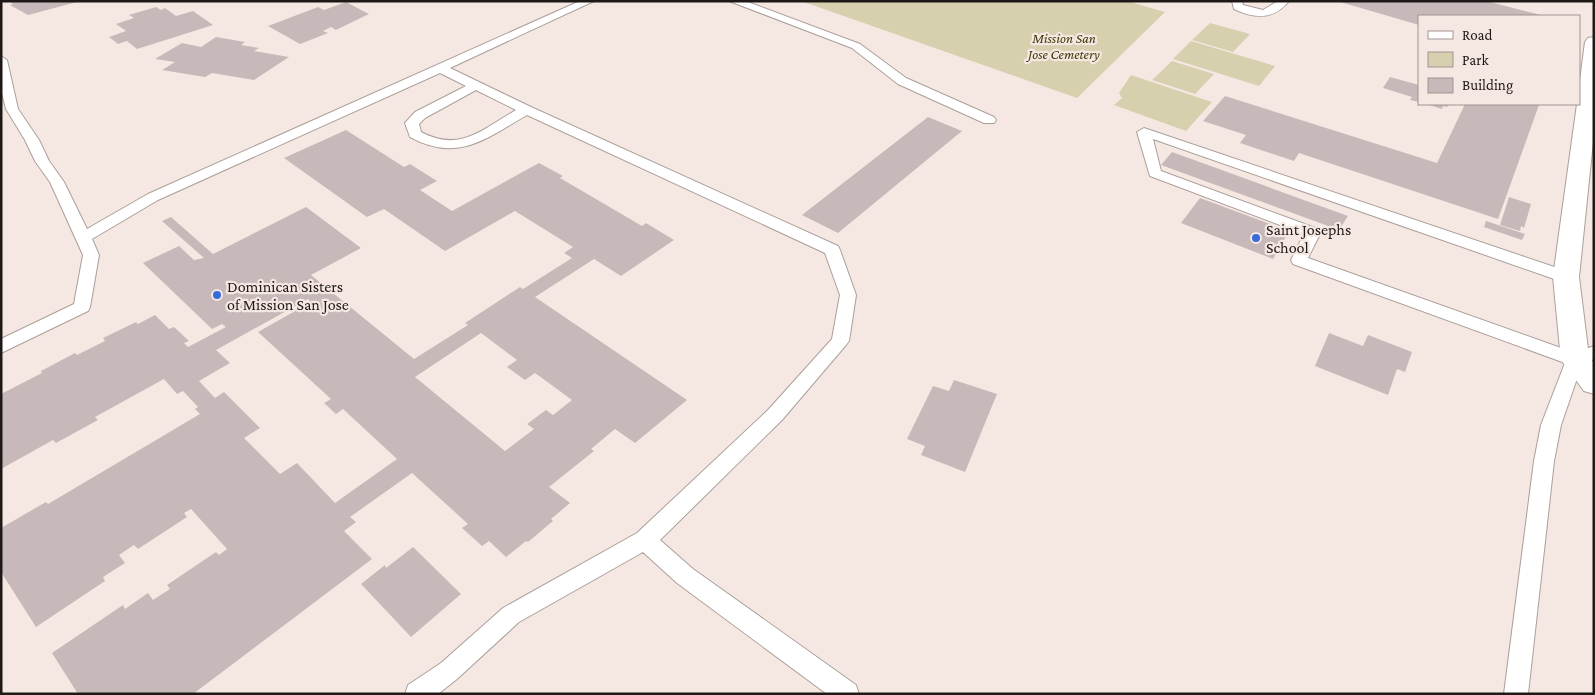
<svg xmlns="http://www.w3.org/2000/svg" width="1595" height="695" viewBox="0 0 1595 695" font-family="'Crimson Pro',serif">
<rect width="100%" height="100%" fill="#f5e8e3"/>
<path fill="#d6d0af" d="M801,1H1127L1165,12L1077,98Z
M1210,23L1250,34L1233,52L1192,40Z
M1191,41L1275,66L1259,86L1173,59Z
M1172,61L1214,74L1195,94L1152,80Z
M1131,75L1212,102L1186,131L1114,105L1122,98L1119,93Z"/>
<path fill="#c7b9ba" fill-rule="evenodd" d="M9,1H77V2L28,15L10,5L13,4Z
M1337,1H1486L1545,16H1419V25Z
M346,2L369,14L336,30L331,27L323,31L328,33L300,44L268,26L318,7L324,10Z
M156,7L161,10L165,8L176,16L193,11L213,25L137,49L127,41L118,44L109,37L126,31L116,24L134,18L129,15Z
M216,37L245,42L241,45L259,48L254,51L289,57L254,80L212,73L205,77L162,70L175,62L155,59L182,43L201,47Z
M1390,77L1419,85V102L1410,100L1412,97L1383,88Z
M1225,96L1437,163L1465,104L1539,105L1498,219L1299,153L1294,161L1240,143L1246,135L1203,121Z
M1426,104H1449L1447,107L1443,106L1442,109Z
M928,117L962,131L838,233L802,215Z
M346,130L404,167L410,164L437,181L420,190L452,211L539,163L563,176L560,178L642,226L646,223L674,240L621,276L594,259L535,297L687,400L635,443L615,429L591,449L594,451L549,487L570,503L551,519L553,521L528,542L526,541L506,557L489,541L482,546L462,528L468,524L412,473L350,517L356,522L344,531L372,559L193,694H78L52,653L123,605L125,609L148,593L153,600L170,589L167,585L216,552L219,555L227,549L191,509L184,513L187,517L138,549L134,545L119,555L125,563L103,577L105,581L36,627L1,572V528L46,502L48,504L200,414L195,409L198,407L183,391L177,394L164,379L95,417L98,420L56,443L53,440L1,469V394L42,373L41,371L75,353L77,355L105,341L103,338L136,322L138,324L155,315L169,329L174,327L189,341L184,343L188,347L226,327L222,324L212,329L143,263L179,246L194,260L204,258L162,221L171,217L213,254L306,207L361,248L311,275L414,359L468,325L465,323L520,287L523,289L572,258L564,253L573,247L515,211L445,251L384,209L367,217L284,158ZM308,299L311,302L258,332L331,399L324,403L336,414L343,409L397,459L335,503L297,463L280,474L244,438L260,428L224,392L215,398L199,381L230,363L216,350ZM481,333L517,360L507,367L525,380L535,373L572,400L553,415L546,410L527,424L534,429L505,451L415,377Z
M1172,152L1348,216L1339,230L1161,165Z
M1509,197L1531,204L1524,228L1521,226L1520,231L1500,225Z
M1200,198L1289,231L1273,259L1181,223Z
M1486,221L1525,234L1522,240L1484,227Z
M1329,333L1363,346L1368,335L1412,352L1405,372L1397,369L1388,395L1315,366Z
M954,380L997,394L965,472L921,455L925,446L907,439L933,386L949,391Z
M413,547L461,594L411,637L361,584L385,565L386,568Z"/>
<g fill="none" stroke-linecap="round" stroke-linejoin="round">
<defs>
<path id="lane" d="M580,1H594L450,68L531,107L838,246L840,250L856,295L849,341L846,345L782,420L660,540L693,569L856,685L859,694H827L677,583L643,552L519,622L457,679L438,694H405L408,685L441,663L503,608L637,533L768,410L832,339L840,295L825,253L527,115C485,139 458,163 410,137L405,123L415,112L466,86L440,73L158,200L92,239L99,255L90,307L88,311L1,353V339L74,304L83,255L50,182L35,161L25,140L6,109L1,89V56L7,60L18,109L39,140L49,161L64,182L87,229L148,194ZM476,90L516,110C483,129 460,153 421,132L419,124L425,118Z
M729,1H745L860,44L906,78L994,117L996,120L994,123H984L898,84L852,48Z
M1232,1H1242L1243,5L1263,10L1278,1H1289C1274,20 1255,19 1234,9Z
M1144,128L1572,273L1574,277L1572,281L1566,282L1560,281L1153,139L1161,171L1318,229L1321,232L1308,258L1575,353L1594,346V359L1582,364L1561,425L1554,461L1528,694H1504L1534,461L1541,425L1565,363L1293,264L1291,260L1304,234L1150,176L1137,132Z"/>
<path id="street" d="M1594,37V132L1579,277L1589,357L1594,363V394L1584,391L1561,360L1553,277L1577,104H1579V88L1585,42L1588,38Z"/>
</defs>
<use href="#lane" stroke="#ab9f9a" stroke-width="2"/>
<use href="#street" stroke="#ab9f9a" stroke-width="2"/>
<use href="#lane" fill="#fff" fill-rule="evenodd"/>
<use href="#street" fill="#fff" fill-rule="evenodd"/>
</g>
<g fill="#386bda" stroke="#f5e8e3" stroke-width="2">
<circle cx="1256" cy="238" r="5"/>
<circle cx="217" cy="295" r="5"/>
</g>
<g text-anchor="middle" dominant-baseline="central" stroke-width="4.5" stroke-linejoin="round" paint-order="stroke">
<g font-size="14" font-style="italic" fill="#403705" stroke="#f5e8e3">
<text x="1064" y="38">Mission San<tspan x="1064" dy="16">Jose Cemetery</tspan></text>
</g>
<g font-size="16" fill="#1e1917" stroke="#f5e8e3" text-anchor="start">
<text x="1266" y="229">Saint Josephs<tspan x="1266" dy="18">School</tspan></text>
<text x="227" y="286">Dominican Sisters<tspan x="227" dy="18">of Mission San Jose</tspan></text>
</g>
</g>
<rect width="1595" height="695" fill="none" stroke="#1e1917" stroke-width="5"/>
<rect x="1418" y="15" width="162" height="90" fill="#f5e8e3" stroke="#9f9591"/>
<rect x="1428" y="31" width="25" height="8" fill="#ffffff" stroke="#9f9591"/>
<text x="1462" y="40" font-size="15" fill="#1e1917">Road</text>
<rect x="1428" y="52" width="25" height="15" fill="#d6d0af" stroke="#9f9591"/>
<text x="1462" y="65" font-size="15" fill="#1e1917">Park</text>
<rect x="1428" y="78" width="25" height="15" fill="#c7b9ba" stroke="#9f9591"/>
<text x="1462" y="90" font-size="15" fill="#1e1917">Building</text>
</svg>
